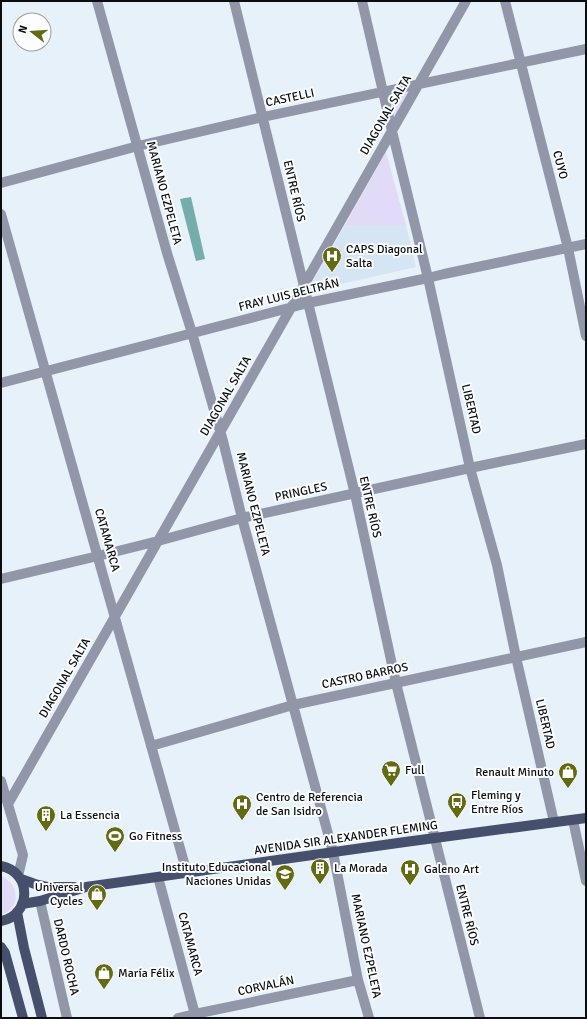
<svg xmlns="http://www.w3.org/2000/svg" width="587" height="1019" viewBox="0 0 587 1019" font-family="Signika,sans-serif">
<rect width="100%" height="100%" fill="#e7f1fa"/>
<path fill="#d5e5f3" d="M345,225H406L416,267L314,290L310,286Z"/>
<path fill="#e1dbf7" d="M419,84L392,131L384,92Z
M386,152L406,225H345Z
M1,876C20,884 21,908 1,915Z"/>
<path fill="#75adab" d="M191,197L205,259L196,261L180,199Z"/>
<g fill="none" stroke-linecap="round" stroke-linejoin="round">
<path stroke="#9197a9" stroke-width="10" d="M97,1L167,253L192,333L223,441L242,518L333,852L358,980L369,1018
M234,1L355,494L396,683L480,1018
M362,1L392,131L428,278L470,468L497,565L516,657L554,822
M505,1L568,248L586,336
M1,183L138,146L263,117L586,49
M1,214L187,873
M1,383L308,303L428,278L444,274L586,244
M1,579L98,556L158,541L242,518L470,468L586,444
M151,746L293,705L586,642
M1,781L23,855L18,876
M8,804L466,1
M573,820L586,881
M158,877L196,1018
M40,901L67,1018
M178,1018L195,1014L358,980"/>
<path stroke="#46506d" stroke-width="10" d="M1,866C33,872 31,916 1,921
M21,879L35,884L48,887H74
M22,904L40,901L86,887L405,842L586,818
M17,912L24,948L42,1018
M1,947L5,953L23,1018"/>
</g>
<defs>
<symbol id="hospital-pin" viewBox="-11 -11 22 30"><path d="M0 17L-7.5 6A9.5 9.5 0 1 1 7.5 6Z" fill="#626b11" stroke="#fbfdff"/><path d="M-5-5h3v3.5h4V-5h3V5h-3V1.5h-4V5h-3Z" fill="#fff"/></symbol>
<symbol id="supermarket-pin" viewBox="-11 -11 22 30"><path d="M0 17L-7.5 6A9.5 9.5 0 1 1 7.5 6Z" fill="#626b11" stroke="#fbfdff"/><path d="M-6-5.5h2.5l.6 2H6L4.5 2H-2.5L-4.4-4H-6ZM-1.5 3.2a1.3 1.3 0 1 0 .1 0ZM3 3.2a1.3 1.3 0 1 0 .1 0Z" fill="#fff"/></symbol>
<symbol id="shop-pin" viewBox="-11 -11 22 30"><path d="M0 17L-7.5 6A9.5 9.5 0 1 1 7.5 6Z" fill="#626b11" stroke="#fbfdff"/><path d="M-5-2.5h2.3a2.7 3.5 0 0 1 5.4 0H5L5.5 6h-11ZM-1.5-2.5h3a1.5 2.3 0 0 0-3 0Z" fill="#fff"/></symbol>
<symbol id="bus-pin" viewBox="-11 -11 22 30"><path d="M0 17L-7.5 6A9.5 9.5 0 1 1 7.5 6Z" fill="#626b11" stroke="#fbfdff"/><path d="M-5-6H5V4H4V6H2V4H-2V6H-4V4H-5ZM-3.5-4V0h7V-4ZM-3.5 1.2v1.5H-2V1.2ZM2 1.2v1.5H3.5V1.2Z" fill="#fff"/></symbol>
<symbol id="building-pin" viewBox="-11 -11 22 30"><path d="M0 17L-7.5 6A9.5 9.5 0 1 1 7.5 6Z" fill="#626b11" stroke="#fbfdff"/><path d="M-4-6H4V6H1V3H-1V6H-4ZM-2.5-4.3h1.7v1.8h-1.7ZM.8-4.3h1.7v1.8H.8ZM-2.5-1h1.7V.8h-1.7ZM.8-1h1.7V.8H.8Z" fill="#fff"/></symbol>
<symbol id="stadium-pin" viewBox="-11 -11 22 30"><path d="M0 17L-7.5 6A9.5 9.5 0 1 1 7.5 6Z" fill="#626b11" stroke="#fbfdff"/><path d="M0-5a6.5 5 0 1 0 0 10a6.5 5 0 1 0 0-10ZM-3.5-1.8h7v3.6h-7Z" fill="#fff"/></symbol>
<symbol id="school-pin" viewBox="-11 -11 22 30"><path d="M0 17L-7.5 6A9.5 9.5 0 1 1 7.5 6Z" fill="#626b11" stroke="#fbfdff"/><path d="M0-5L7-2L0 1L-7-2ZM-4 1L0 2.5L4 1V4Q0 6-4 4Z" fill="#fff"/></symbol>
</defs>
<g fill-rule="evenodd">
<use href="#hospital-pin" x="321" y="245" width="22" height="30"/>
<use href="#supermarket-pin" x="380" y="759" width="22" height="30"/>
<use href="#shop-pin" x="557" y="761" width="22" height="30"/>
<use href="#bus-pin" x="446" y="791" width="22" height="30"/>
<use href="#hospital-pin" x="231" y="793" width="22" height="30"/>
<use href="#building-pin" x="35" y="804" width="22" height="30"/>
<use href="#stadium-pin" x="104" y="825" width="22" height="30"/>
<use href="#building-pin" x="309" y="857" width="22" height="30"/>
<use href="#hospital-pin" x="399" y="858" width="22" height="30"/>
<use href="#school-pin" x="274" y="863" width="22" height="30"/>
<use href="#shop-pin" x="86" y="883" width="22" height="30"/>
<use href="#shop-pin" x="93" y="962" width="22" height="30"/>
</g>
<g text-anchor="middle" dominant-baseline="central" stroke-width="4" stroke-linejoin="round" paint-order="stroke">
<g font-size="12" fill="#0b0e11" stroke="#fbfdff">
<text transform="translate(290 98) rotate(-12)">CASTELLI</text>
<text transform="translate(386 115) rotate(-60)">DIAGONAL SALTA</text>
<text transform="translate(560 165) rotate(76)">CUYO</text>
<text transform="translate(294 191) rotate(77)">ENTRE RÍOS</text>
<text transform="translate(164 193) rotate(75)">MARIANO EZPELETA</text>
<text transform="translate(289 295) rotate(-14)">FRAY LUIS BELTRÁN</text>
<text transform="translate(226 396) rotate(-60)">DIAGONAL SALTA</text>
<text transform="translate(471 409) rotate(77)">LIBERTAD</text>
<text transform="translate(301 492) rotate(-12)">PRINGLES</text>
<text transform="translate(253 504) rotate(76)">MARIANO EZPELETA</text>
<text transform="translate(370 507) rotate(77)">ENTRE RÍOS</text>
<text transform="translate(107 540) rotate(74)">CATAMARCA</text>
<text transform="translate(365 676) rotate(-12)">CASTRO BARROS</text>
<text transform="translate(65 678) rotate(-60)">DIAGONAL SALTA</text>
<text transform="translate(545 724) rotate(77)">LIBERTAD</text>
<text transform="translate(346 838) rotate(-8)">AVENIDA SIR ALEXANDER FLEMING</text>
<text transform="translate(467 915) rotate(76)">ENTRE RÍOS</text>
<text transform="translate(190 944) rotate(75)">CATAMARCA</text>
<text transform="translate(366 946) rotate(78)">MARIANO EZPELETA</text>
<text transform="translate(66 957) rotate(77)">DARDO ROCHA</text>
<text transform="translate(266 986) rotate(-12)">CORVALÁN</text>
</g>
<g font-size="12" fill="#0b0e11" stroke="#fbfdff" text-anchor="start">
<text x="346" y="249">CAPS Diagonal<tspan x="346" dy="14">Salta</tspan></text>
<text x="405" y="770">Full</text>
<text x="554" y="772" text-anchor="end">Renault Minuto</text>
<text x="471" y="795">Fleming y<tspan x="471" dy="14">Entre Ríos</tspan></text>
<text x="256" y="797">Centro de Referencia<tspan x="256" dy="14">de San Isidro</tspan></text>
<text x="60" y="815">La Essencia</text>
<text x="129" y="836">Go Fitness</text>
<text x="271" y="867" text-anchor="end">Instituto Educacional<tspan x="271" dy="14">Naciones Unidas</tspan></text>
<text x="334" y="868">La Morada</text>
<text x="424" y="869">Galeno Art</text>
<text x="83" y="887" text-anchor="end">Universal<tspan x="83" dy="14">Cycles</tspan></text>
<text x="118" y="973">María Félix</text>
</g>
</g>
<rect width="587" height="1019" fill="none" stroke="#0b0e11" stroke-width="4"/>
<g transform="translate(32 32) rotate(287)"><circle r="19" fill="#fbfdff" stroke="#9b9da0"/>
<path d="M0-3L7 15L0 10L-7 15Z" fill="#626b11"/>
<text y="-6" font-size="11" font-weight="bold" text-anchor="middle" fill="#0b0e11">N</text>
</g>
</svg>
